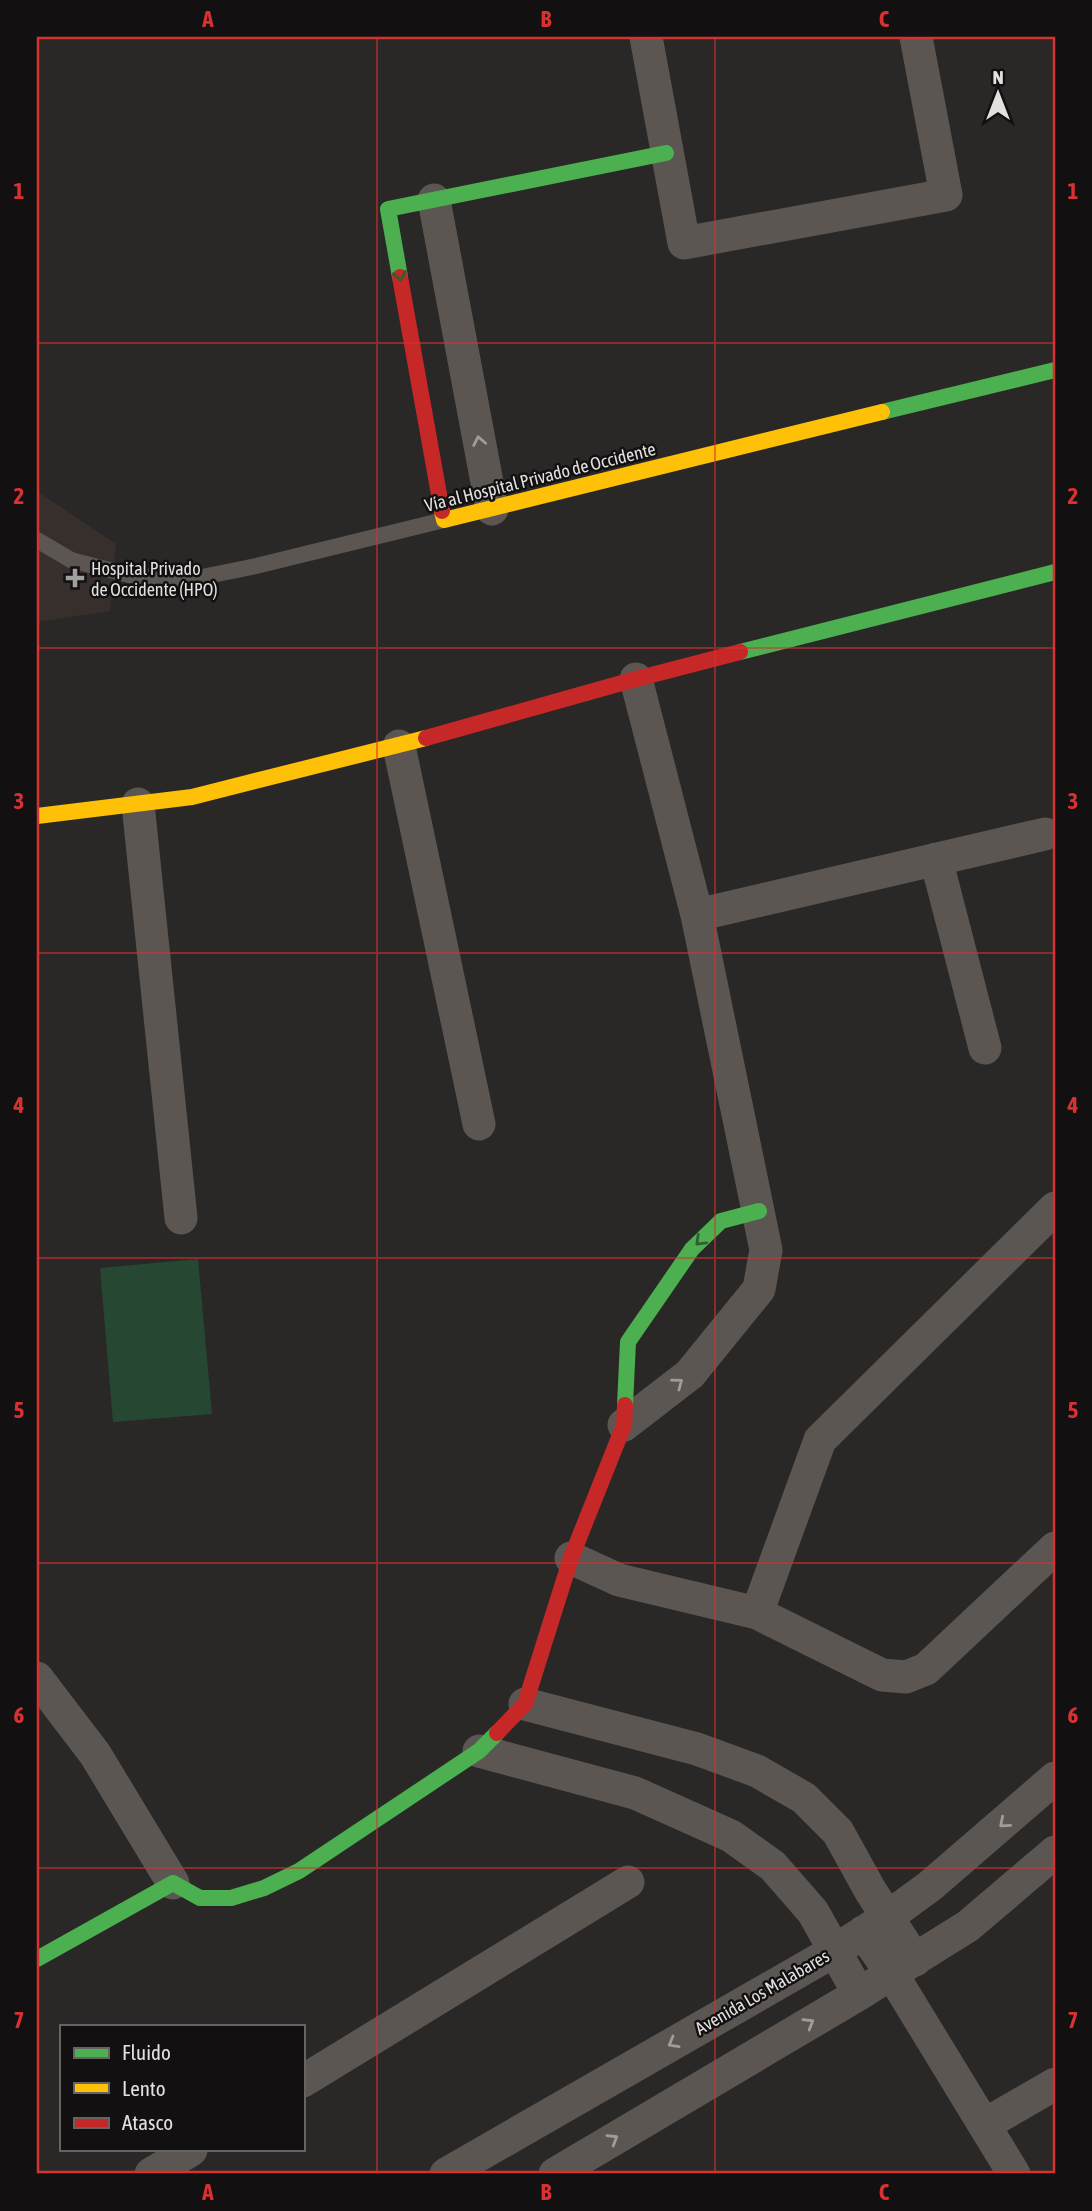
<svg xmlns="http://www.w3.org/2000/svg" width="1092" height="2211" viewBox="0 0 1092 2211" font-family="'Asap Condensed',sans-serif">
<rect width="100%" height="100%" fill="#292827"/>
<path fill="#372f2b" d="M37,491L116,544L110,611L37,622Z"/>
<path fill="#264731" d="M198,1259L212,1414L113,1422L100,1268Z"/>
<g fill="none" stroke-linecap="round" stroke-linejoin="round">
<path stroke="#5b5652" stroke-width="16" d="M37,540L71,560L129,575L192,579L256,566L444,520"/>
<path stroke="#5b5652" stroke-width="33" d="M646,37L684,243L946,195L916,37
M434,200L492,509
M399,746L479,1124
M138,804L181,1218
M936,859L985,1048
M697,915L1045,834
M624,1425L690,1374L759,1289L766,1250L697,915L636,679
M571,1558L619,1580L757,1613L882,1675L906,1677L926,1669L1055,1548
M757,1613L820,1440L1055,1208
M37,1678L95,1754L173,1883
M525,1704L697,1749L757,1771L804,1798L838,1832L870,1890L915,1960
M479,1751L635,1793L731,1836L773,1866L813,1912L859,1994
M863,1932L892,1974L1014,2174
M303,2081L628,1882
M984,2125L1055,2084
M151,2174L191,2150
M446,2174L836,1950L889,1916L930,1886L1055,1778
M555,2174L859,1994L968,1926L1055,1852"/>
<path stroke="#4caf50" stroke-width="16" d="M400,277L388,209L666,153
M882,412L1055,370
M740,652L1055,572
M625,1405L628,1342L692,1249L721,1221L759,1211
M37,1959L173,1883L200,1898H231L264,1888L299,1871L479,1751L497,1733"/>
<path stroke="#ffc107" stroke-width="16" d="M442,511L444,520L882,412
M37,816L192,797L426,738"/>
<path stroke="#c62828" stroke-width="16" d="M400,277L442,511
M426,738L636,679L740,652
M497,1733L525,1704L571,1558L624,1425L625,1405"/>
</g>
<defs><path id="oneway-chevron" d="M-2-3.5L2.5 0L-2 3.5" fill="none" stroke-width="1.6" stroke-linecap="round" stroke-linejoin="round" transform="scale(1.75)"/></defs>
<g stroke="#2f6030">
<use href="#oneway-chevron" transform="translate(400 276) rotate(80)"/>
<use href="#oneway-chevron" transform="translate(700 1241) rotate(136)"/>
</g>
<g stroke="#9f9c99">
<use href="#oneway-chevron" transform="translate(479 441) rotate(-101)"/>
<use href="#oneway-chevron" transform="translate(678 1383) rotate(-37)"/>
<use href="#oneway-chevron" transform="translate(1004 1823) rotate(139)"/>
<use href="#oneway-chevron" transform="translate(809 2023) rotate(-31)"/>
<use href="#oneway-chevron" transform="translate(673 2043) rotate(150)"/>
<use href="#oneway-chevron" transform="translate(613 2139) rotate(-31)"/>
</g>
<path fill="none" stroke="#d73131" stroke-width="2" stroke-opacity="0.55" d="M377,37V2174M715,37V2174M37,343H1055M37,648H1055M37,953H1055M37,1258H1055M37,1563H1055M37,1868H1055"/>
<path fill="#a2a09f" stroke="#121010" stroke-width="2.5" d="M71.5 567.5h7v7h7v7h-7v7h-7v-7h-7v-7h7z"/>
<g text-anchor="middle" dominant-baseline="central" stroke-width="5" stroke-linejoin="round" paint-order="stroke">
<g font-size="18" fill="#e3e1e0" stroke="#121010">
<text transform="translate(540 477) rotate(-14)">Vía al Hospital Privado de Occidente</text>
<text transform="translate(762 1992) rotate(-30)">Avenida Los Malabares</text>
</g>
<g font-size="18" fill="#e3e1e0" stroke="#121010" text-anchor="start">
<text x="91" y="568">Hospital Privado<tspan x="91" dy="21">de Occidente (HPO)</tspan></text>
</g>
</g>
<rect width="1092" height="2211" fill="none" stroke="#121010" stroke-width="77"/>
<rect x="60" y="2025" width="245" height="126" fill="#121010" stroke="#666463" stroke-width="2"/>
<rect x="74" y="2048" width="35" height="10" fill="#4caf50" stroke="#666463" stroke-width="2"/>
<text x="122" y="2060" font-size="21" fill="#e3e1e0">Fluido</text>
<rect x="74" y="2083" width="35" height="10" fill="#ffc107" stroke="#666463" stroke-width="2"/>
<text x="122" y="2096" font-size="21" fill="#e3e1e0">Lento</text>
<rect x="74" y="2118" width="35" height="10" fill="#c62828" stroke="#666463" stroke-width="2"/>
<text x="122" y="2130" font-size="21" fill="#e3e1e0">Atasco</text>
<g transform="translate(998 94)" stroke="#121010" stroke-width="5" paint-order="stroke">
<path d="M0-5L12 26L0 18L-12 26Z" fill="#e3e1e0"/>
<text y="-10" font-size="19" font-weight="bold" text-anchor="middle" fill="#e3e1e0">N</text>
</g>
<rect x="38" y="38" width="1016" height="2134" fill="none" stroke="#d73131" stroke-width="2.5"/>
<g font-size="23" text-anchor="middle" font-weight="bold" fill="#d73131">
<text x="208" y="27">A</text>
<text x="546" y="27">B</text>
<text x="884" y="27">C</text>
<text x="19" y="199">1</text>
<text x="1073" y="199">1</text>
<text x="19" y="504">2</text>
<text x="1073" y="504">2</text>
<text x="19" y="809">3</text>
<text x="1073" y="809">3</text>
<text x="19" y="1113">4</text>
<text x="1073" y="1113">4</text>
<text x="19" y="1418">5</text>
<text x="1073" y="1418">5</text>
<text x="19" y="1723">6</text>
<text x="1073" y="1723">6</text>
<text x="19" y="2028">7</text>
<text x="1073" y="2028">7</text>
<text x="208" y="2200">A</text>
<text x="546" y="2200">B</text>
<text x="884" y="2200">C</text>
</g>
</svg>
